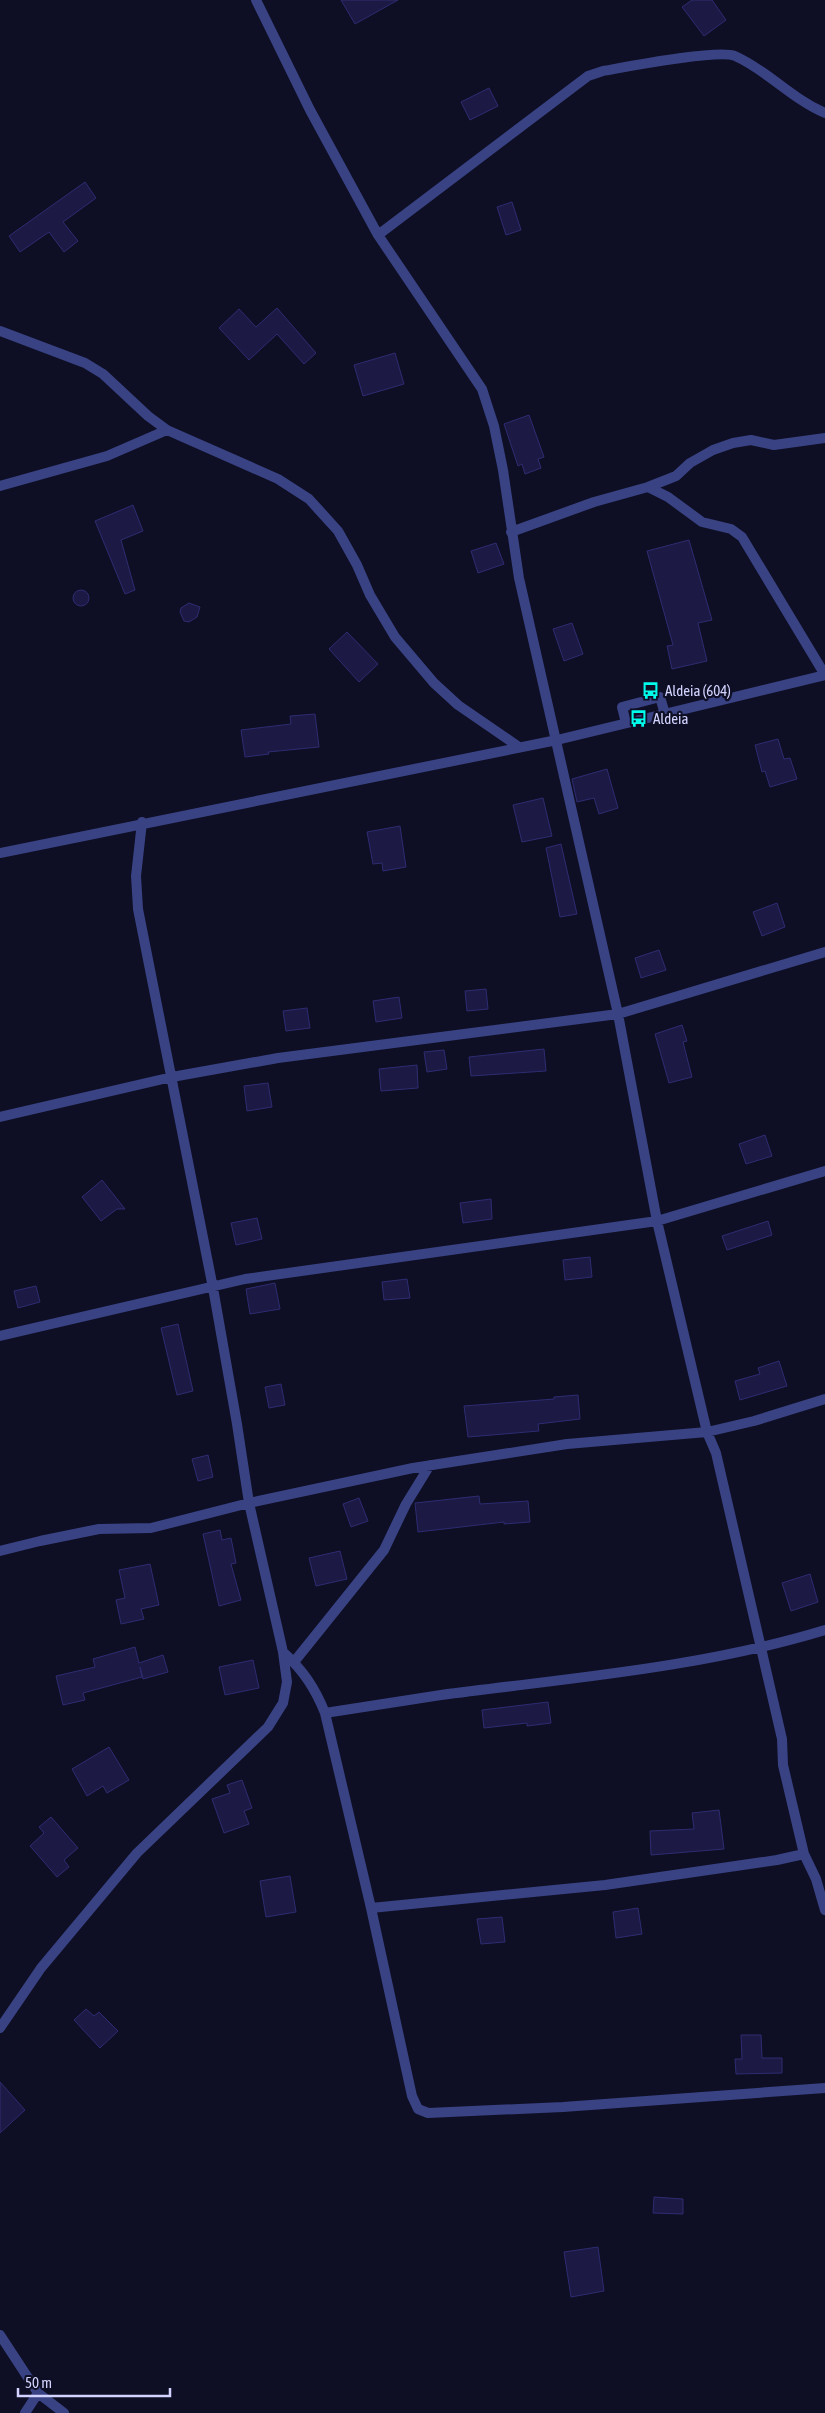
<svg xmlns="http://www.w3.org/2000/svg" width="825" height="2413" viewBox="0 0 825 2413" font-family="'Asap Condensed',sans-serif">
<rect width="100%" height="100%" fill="#0e0e24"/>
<path fill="#1c1a45" stroke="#2e2c71" d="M341,0H398L355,24Z
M692,0H712L726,20L704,36L682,7Z
M489,88L498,106L470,120L461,102Z
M85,182L96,198L63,222L78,241L64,252L49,232L20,252L9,236Z
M512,202L521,230L506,235L497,207Z
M277,308L316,353L304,364L277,334L249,360L219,328L239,309L256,327Z
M395,353L404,384L363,396L354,365Z
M529,415L544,457L538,459L541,468L525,474L522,464L518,466L504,424Z
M133,505L143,531L121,540L135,590L125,594L95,521Z
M689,540L712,620L698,623L707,661L672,669L667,646L673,645L647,551Z
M496,543L504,564L478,573L471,551Z
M73 598a8 8 0 1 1 16 0a8 8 0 1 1-16 0Z
M189,603L200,607L197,617L189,622L184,621L180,612L181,608Z
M572,623L583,654L564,661L553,629Z
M347,632L378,664L359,682L329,649Z
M315,714L319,747L268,752L269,754L245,757L241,730L291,724L290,716Z
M778,739L784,759L790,758L797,779L770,787L765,771L762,772L755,745Z
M607,769L618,808L599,814L594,798L577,802L572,779Z
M543,798L552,836L522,842L513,805Z
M400,826L406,867L383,871L382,863L373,864L367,832Z
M561,844L577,914L560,917L546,848Z
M777,903L785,927L762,936L753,912Z
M659,950L666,970L641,978L635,958Z
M486,989L488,1009L467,1011L465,991Z
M399,997L402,1018L376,1022L373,1001Z
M307,1008L310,1028L286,1031L283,1011Z
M682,1025L687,1041L683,1042L692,1077L669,1083L655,1034Z
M544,1049L546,1071L471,1076L469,1057Z
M444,1050L447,1069L427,1072L424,1052Z
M417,1065L418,1088L381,1091L379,1069Z
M268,1083L272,1107L247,1111L244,1086Z
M765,1135L772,1156L746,1164L739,1144Z
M102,1180L125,1209H117L101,1221L82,1197Z
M491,1199L492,1219L463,1223L460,1203Z
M257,1218L262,1239L236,1245L231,1223Z
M768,1221L772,1235L727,1250L722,1236Z
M590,1257L592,1277L565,1280L563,1260Z
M407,1279L410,1298L384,1300L382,1282Z
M275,1283L280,1309L250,1314L246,1289Z
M36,1286L40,1302L18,1308L14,1291Z
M178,1324L193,1391L177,1395L161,1328Z
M779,1361L787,1386L740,1400L735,1381L760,1374L758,1368Z
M281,1384L285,1405L269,1408L265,1387Z
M578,1395L580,1419L538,1424L539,1431L468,1437L464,1406L554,1399V1397Z
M208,1455L213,1477L198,1481L192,1459Z
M479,1496L480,1504L528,1501L530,1522L504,1524V1522L418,1532L415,1503Z
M359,1498L368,1521L351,1527L343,1504Z
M220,1530L222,1540L231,1538L236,1563L231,1564L241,1600L219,1606L203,1534Z
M340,1551L347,1579L316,1586L309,1558Z
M150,1564L159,1605L141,1609L144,1619L121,1624L116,1600L125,1598L119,1570Z
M810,1574L818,1602L791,1611L782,1583Z
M135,1647L139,1663L163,1655L168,1672L143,1679L140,1667L142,1677L83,1693L85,1700L63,1705L56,1676L95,1667L93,1659Z
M253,1660L259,1688L225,1695L219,1667Z
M548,1702L551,1723L527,1726V1723L484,1728L482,1710Z
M109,1747L129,1780L107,1793L103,1786L87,1796L72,1769Z
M242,1780L252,1808L244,1811L249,1824L224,1833L212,1799L230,1793L227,1785Z
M719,1810L724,1849L651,1855L650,1831L694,1829L692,1813Z
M51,1817L78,1848L64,1860L69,1867L57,1877L30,1846L44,1833L39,1827Z
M290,1876L296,1912L266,1917L260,1881Z
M638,1908L642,1934L616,1938L613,1912Z
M502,1917L505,1942L481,1944L477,1919Z
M86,2009L94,2016L99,2012L118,2031L100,2048L74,2020Z
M741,2035H761L762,2058H782V2073L736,2074L735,2059H742Z
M0,2082L25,2110L0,2133Z
M654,2197L683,2199V2214L653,2213Z
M598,2247L604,2291L571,2297L564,2252Z"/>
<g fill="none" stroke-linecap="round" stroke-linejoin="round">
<path stroke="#394283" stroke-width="10" d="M626,723L622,707L660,697L665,714"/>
<path stroke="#394283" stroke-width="10" d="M256,0L310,110L378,235L482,389L494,426L503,470L519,578L618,1014L657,1221L707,1432L716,1453L782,1739L783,1765L804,1854L777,1860L605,1885L371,1908
M378,235L588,76L603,71C626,67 718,49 735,56C767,70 792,99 825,113
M0,331L85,363L103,374L148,416L167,430L278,479L309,499L338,531L357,565L370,595L395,637L434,683L458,705L519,747
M0,486L107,456L167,430
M648,487L668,497L702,522L731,529L742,537L825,675
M511,532L594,502L648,487L676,476L690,463L713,450L733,443L751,440L774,445L825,438
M0,1117L172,1077L278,1058L618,1014L825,952
M0,1336L245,1279L657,1221L825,1171
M0,1551L40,1541L99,1529L151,1528L249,1503L413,1468L567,1444L707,1432L754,1421L825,1399
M283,1652C303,1670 315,1688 325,1713L371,1908L412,2096L418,2109L428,2113L563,2107L825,2088
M294,1662L384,1550L406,1504L430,1465
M325,1713C364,1707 402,1701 441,1695C570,1678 700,1668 825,1630
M804,1854L816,1879L825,1910
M0,2028L41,1968L137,1853L268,1727L283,1703L287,1682L283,1652L249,1503L237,1424L213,1288L138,909L136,876L142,822
M0,2335L38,2393L25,2413
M38,2393L64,2413"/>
<path stroke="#394283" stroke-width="10" d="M0,853L557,740L825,675"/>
</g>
<defs>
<symbol id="bus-bare" viewBox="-9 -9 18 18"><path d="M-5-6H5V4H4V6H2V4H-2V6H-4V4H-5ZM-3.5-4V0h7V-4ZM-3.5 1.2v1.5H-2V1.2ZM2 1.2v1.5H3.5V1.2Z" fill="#00fdec" stroke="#0e0e24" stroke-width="2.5" paint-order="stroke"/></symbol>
</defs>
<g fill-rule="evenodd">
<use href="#bus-bare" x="638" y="678" width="25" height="25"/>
<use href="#bus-bare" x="626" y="706" width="25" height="25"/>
</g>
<g text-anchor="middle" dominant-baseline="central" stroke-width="4.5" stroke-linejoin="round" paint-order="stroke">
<g font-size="15" fill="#d2d4ff" stroke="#0e0e24" text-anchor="start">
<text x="665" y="690">Aldeia (604)</text>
<text x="653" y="718">Aldeia</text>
</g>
</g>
<path d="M18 2388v8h152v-8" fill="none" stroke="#d2d4ff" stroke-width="2.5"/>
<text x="25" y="2388" font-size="15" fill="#d2d4ff" stroke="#0e0e24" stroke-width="4" paint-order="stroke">50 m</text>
</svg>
